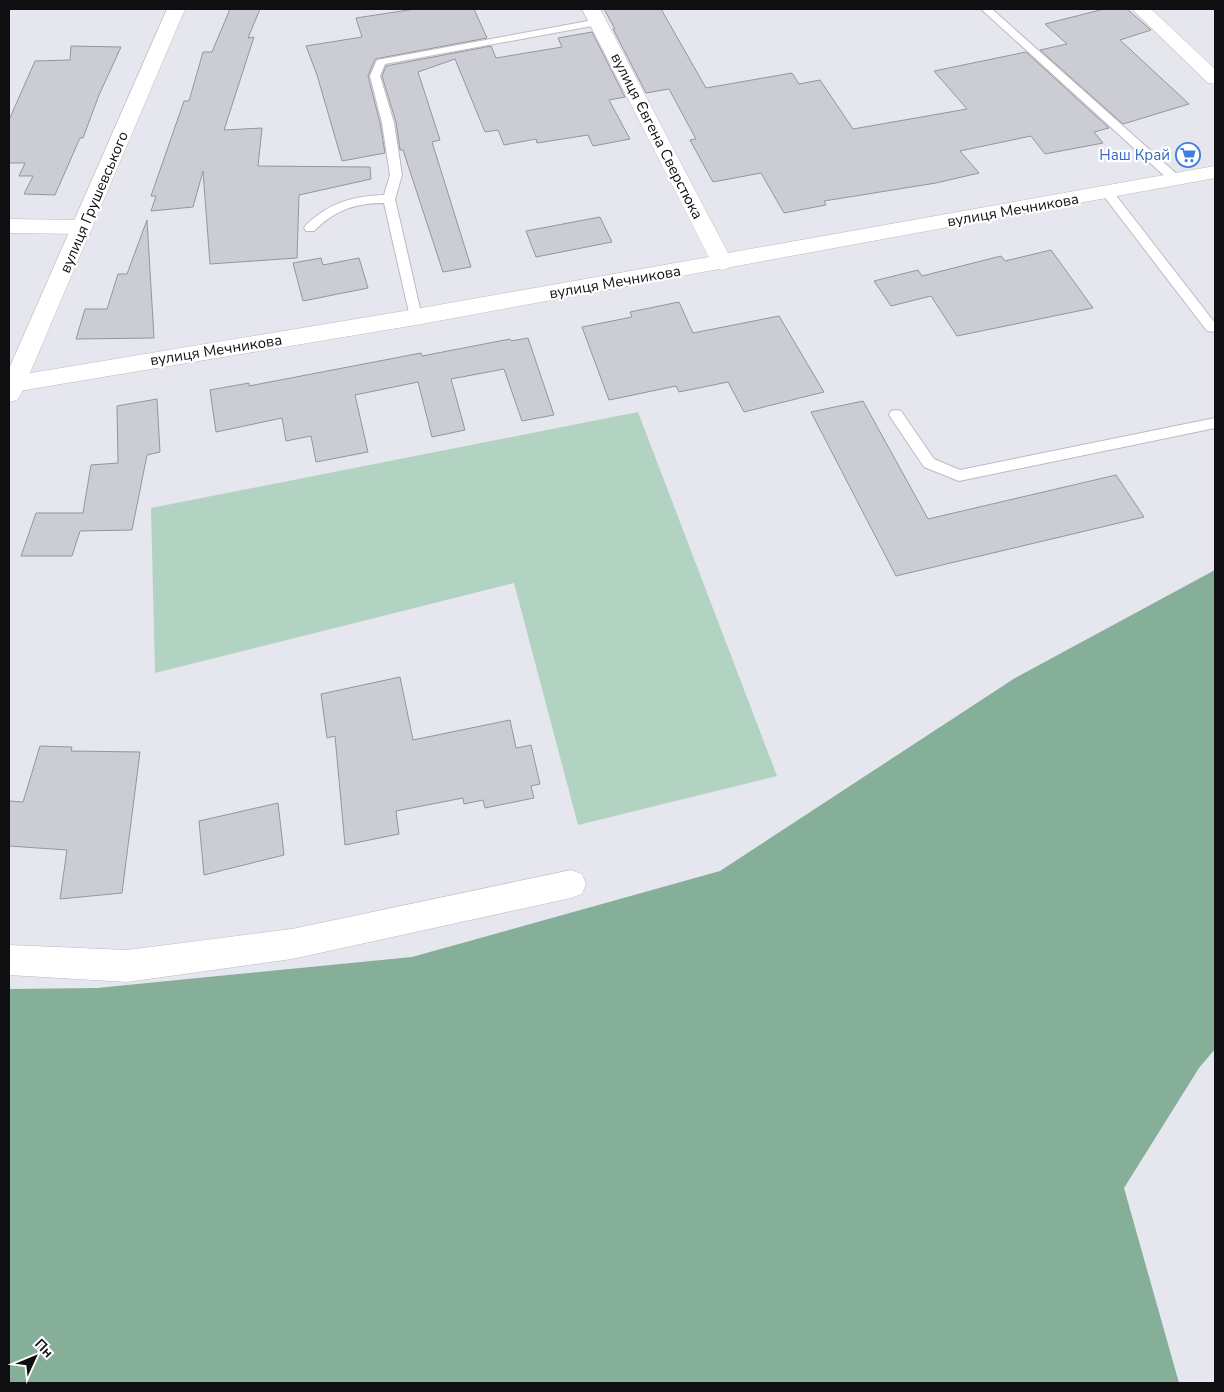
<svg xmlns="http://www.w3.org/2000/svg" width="1224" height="1392" viewBox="0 0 1224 1392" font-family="'Nunito Sans',sans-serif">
<rect width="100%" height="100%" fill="#e6e6ef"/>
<path fill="#b2d3c1" d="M638,412L777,776L578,825L514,583L155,673L151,508Z"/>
<path fill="#85af98" d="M1215,570V1049L1199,1068L1124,1188L1179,1383H9V989L97,988L412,957L720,871L1015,678Z"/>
<path fill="#ccccd5" stroke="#94959d" d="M230,9H260L248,38L254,37L224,130L262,128L258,166L370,167L371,179L299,195L297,258L210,264L203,171L193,207L151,211L156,196H151L184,101H189L203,52H212Z
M415,9H474L487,38L375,59L368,76L380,123L385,153L342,161L317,75L306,46L362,37L356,18Z
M604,9H661L706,88L792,73L799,84L820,80L853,129L967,109L934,71L1026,52L1109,128L1094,132L1103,143L1045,154L1031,136L960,151L979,173L936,183L824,201L826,205L784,213L761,173L713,182L690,140L696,139L669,89L646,93L613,29H615Z
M1104,9H1127L1151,30L1120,40L1189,104L1123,124L1040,50L1067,44L1045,24Z
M592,32L625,97L609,100L630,139L593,146L588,135L537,143L536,139L504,145L498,130L485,132L455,59L418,72L440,140L432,142L471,267L443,272L403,150H400L396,122L382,76L386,66L491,46L496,58L562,47L558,38Z
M71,46L121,47L99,95L83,138H80L55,195L24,194L33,176H19L25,163H9V120L35,61L70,60Z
M600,217L612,242L536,257L526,231Z
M147,220L154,338L76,339L85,309H107L118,274H127Z
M1051,250L1093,308L957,336L931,296L891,306L874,281L918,270L922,276L1001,256L1005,261Z
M321,258L323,265L359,258L368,288L303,301L293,263Z
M679,302L693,333L779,316L824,392L744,412L728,382L679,392L676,386L609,400L582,327L632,317L630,312Z
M528,338L554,415L522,421L504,369L451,379L465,430L432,437L418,382L355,395L368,452L316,462L311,436L286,441L282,418L216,432L210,390L249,383V386L421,353L422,356L510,339L511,341Z
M157,399L160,452L147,455L132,530L80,531L72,556H21L36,513H83L91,465L118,463L117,406Z
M863,401L928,519L1116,475L1144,517L896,576L811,412Z
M400,677L413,740L510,720L516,748L531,745L540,784L531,786L534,798L485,808L483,800L464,804L463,798L396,811L399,834L345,845L335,736L327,738L321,694Z
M40,746L72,747L71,751L140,752L122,893L60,899L67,850L9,846V801L23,802Z
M278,803L284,855L204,875L199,821Z"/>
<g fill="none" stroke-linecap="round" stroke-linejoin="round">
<defs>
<path id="lane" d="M981,9H992L1179,176L1181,179L1179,182H1171Z
M599,19L604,22L603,24L385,64L380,76L394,123L402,175L395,199L422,317L421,320H411L410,317L384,203C355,203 335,210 314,231H306L304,228L306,225C329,203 352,196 384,195L390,175L382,123L370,76L377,60Z
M1107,188L1111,189L1215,323V332L1207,331L1103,195L1101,192Z
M896,410L901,411L934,459L960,470L1215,418V428L959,481L924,467L889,415L891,411Z"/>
<path id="street" d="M582,9H600L728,253L1215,166V178L731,267L723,270L719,269L416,325L13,392L9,391V377L13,376L416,309L709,257Z
M1132,9H1151L1215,69V84L1208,83Z
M9,219L83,220L90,222L93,227L90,232L83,234L9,233Z
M571,870L582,874L586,884L582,894L571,898L292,959L127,982L9,975V945L127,950L292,929Z"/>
<path id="secondary" d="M167,9H185L21,394L17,400L9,402V369Z"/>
</defs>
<use href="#lane" stroke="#babbc3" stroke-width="2"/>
<use href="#street" stroke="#babbc3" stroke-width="1"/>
<use href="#secondary" stroke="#babbc3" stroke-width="1"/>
<use href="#lane" fill="#fff" fill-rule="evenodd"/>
<use href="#street" fill="#fff" fill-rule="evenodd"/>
<use href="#secondary" fill="#fff" fill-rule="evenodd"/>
</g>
<defs>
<symbol id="supermarket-ring" viewBox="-11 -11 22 22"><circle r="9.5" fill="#fff" stroke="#3f7fe0" stroke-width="1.5"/><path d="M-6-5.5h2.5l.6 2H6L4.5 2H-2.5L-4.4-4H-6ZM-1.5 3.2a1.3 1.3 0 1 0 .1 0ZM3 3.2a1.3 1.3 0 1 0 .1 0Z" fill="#3f7fe0"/></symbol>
</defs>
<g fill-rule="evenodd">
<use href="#supermarket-ring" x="1174" y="141" width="28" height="28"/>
</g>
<g text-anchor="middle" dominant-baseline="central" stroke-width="4.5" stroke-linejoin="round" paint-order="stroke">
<g font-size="15" fill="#0f0f12" stroke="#fff">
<text transform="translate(657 136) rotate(63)">вулиця Євгена Сверстюка</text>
<text transform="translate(94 202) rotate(-67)">вулиця Грушевського</text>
<text transform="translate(1013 210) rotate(-10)">вулиця Мечникова</text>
<text transform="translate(615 282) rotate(-10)">вулиця Мечникова</text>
<text transform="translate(216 350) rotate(-9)">вулиця Мечникова</text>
</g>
<g font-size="15" fill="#366cbe" stroke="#fff" text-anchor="end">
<text x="1170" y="155">Наш Край</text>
</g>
</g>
<rect width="1224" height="1392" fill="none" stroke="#0f0f12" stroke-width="20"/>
<g transform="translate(35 1357) rotate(46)" stroke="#ffffff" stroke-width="4" paint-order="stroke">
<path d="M0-4L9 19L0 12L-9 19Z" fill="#0f0f12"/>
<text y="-8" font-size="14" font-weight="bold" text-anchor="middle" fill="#0f0f12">Пн</text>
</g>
</svg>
